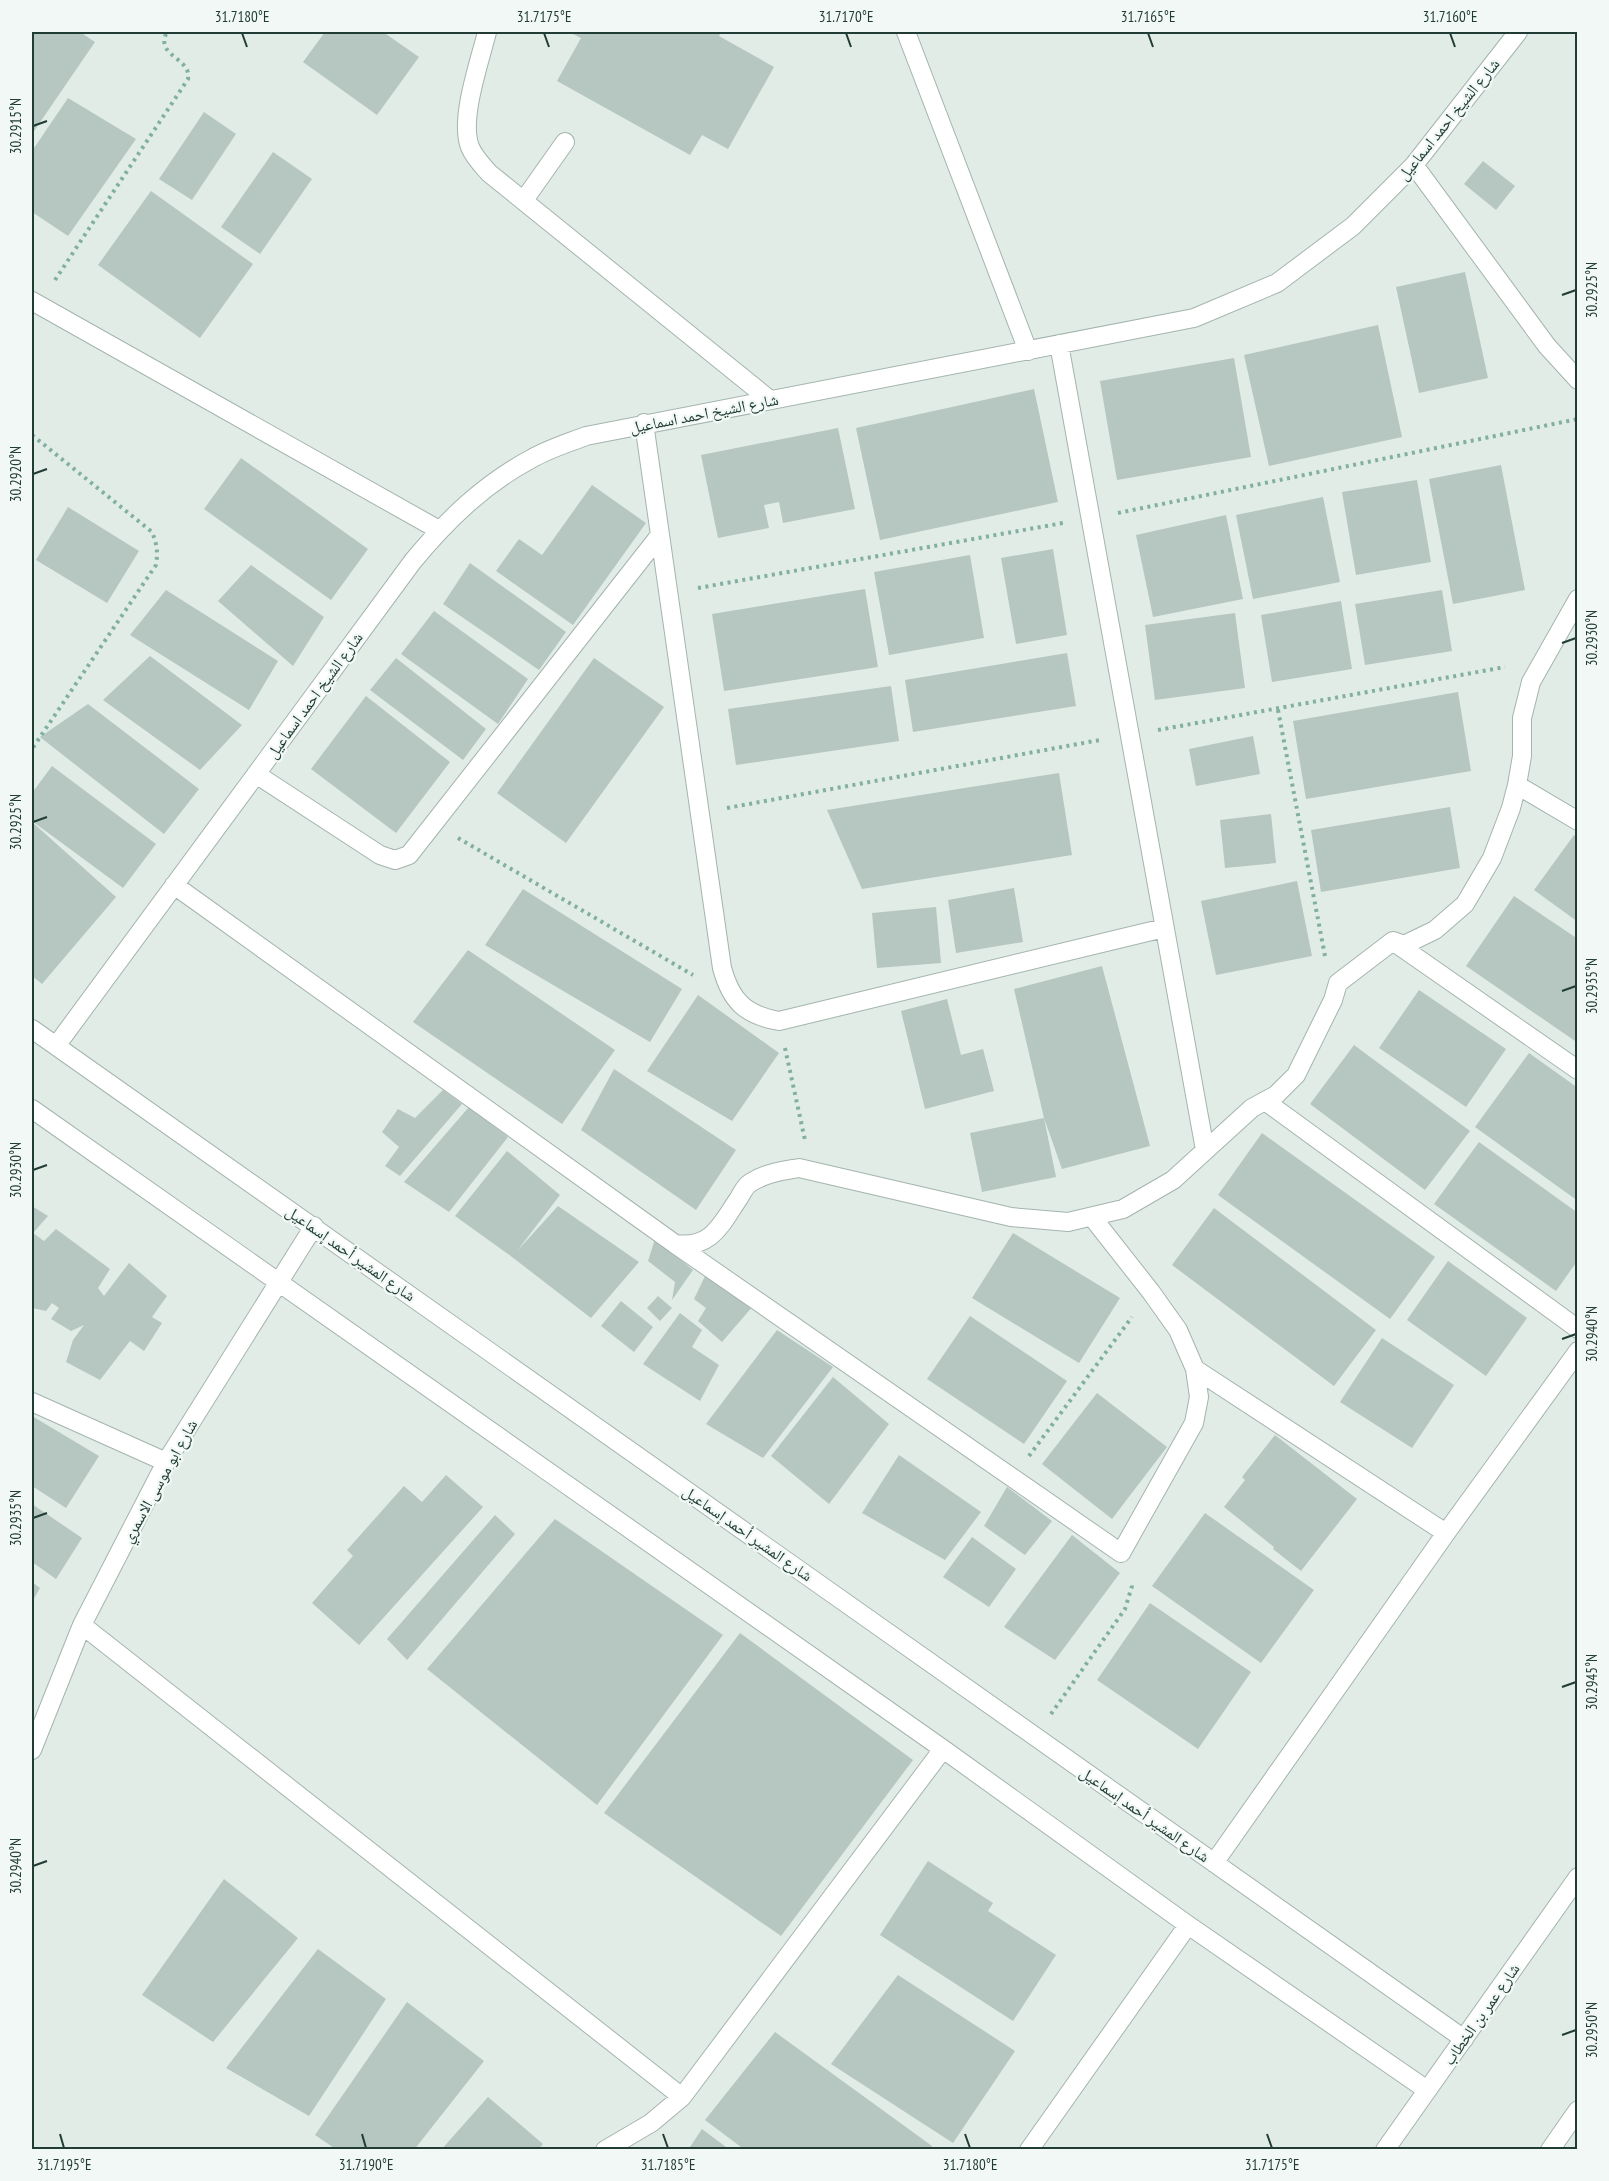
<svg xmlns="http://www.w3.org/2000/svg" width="1609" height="2181" viewBox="0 0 1609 2181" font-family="'PT Sans Narrow','Noto Naskh Arabic',sans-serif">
<rect width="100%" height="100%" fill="#e1ece7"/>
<path fill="#b6c6c0" d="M32,32H80L95,42L32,134Z
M325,32H383L419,57L377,115L303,62Z
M569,32H721L719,36L774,67L728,149L702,135L690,155L557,81L581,38Z
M68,98L136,139L68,236L32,212V151Z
M204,112L236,134L192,200L159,179Z
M273,152L312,179L260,254L221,227Z
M1483,161L1515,186L1496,210L1464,184Z
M151,191L253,264L200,338L98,265Z
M1465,272L1488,378L1419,393L1396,287Z
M1378,325L1402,437L1269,466L1244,355Z
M1234,358L1251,457L1117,480L1100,381Z
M1034,389L1058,502L880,540L856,428Z
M838,428L855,509L783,523L779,502L764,505L769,528L718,538L701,455Z
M241,458L368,549L331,600L204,509Z
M1501,465L1525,590L1453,604L1429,479Z
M1417,480L1431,562L1356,575L1342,492Z
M592,485L646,523L573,625L496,571L519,539L542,555Z
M1323,497L1340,582L1253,599L1236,515Z
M68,507L139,551L107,603L36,560Z
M1226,515L1243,599L1153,617L1136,535Z
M1053,549L1067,635L1016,644L1001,558Z
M970,555L984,638L889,655L874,572Z
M470,563L566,632L539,670L443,604Z
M251,565L324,617L293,666L218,601Z
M865,589L878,667L724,691L712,614Z
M166,590L278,661L249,710L130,635Z
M1442,590L1452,651L1365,665L1355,604Z
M1341,601L1352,669L1272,682L1261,615Z
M434,611L528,679L498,724L401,654Z
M1235,613L1245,688L1155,700L1145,625Z
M1067,653L1076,706L913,732L905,680Z
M150,656L242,725L200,770L103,700Z
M396,658L486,729L463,760L370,690Z
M594,658L664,707L566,843L497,793Z
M891,686L899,741L736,765L728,709Z
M1458,692L1471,771L1306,799L1293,721Z
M366,696L450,762L396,833L311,769Z
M88,704L199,789L164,834L40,737Z
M1253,736L1260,774L1196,786L1189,749Z
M52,766L156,844L123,888L32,821V793Z
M1059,773L1072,855L862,889L827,810Z
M1450,807L1460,868L1321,892L1311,830Z
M1271,814L1276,863L1225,868L1220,820Z
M32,822L116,897L42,984L32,976Z
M1574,835L1578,838V922L1534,890Z
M1297,881L1312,956L1216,975L1201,901Z
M1014,888L1023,942L956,953L948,900Z
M523,889L682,989L650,1042L485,945Z
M1514,896L1578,939V1043L1466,966Z
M936,907L941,963L877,968L872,913Z
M468,950L615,1050L562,1124L413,1022Z
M1102,966L1150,1146L1062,1169L1044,1118L1014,989Z
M1419,990L1506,1049L1466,1107L1379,1048Z
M698,995L779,1053L732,1121L647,1071Z
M947,999L961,1055L983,1049L994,1091L925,1109L901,1011Z
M1354,1045L1470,1131L1425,1190L1310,1104Z
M1529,1053L1578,1088V1201L1475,1127Z
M614,1069L736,1150L696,1210L581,1130Z
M443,1090L462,1104L400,1176L385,1166L399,1147L382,1132L398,1109L415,1118Z
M469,1107L508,1137L449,1212L404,1182Z
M1044,1118L1056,1177L982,1192L970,1133Z
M1262,1133L1435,1257L1390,1319L1218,1195Z
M1479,1142L1578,1213V1260L1556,1291L1434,1204Z
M507,1151L560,1195L517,1251L558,1206L639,1262L591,1318L512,1257L455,1216Z
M32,1206L48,1216L33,1233L44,1241L56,1229L110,1269L98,1288L104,1296L129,1263L167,1296L152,1317L162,1323L144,1351L130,1341L100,1380L66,1362L73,1340L84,1325L71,1331L51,1319L59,1308L52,1303L46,1311L32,1308Z
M1214,1208L1376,1330L1334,1386L1172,1265Z
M1013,1233L1120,1298L1079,1363L972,1298Z
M655,1239L693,1270L672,1300L675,1282L648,1261Z
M1448,1261L1527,1318L1486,1376L1407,1320Z
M705,1276L753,1306L722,1342L698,1321L706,1308L694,1299Z
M658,1296L672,1308L660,1321L647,1308Z
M621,1301L653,1327L634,1352L601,1326Z
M680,1313L702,1330L692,1347L719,1365L700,1401L643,1364Z
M970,1316L1067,1381L1024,1444L927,1379Z
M777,1330L833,1367L763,1458L706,1424Z
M1382,1338L1454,1385L1412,1448L1340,1402Z
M833,1377L889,1424L829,1504L771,1456Z
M1097,1393L1167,1447L1112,1519L1042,1464Z
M32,1416L99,1456L66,1508L32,1486Z
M1275,1435L1357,1499L1301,1571L1273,1549L1274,1547L1224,1507L1245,1480L1242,1477Z
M899,1455L981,1512L945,1560L862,1513Z
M446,1475L483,1507L359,1645L312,1603L353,1556L347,1550L404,1486L422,1502Z
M1007,1487L1052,1521L1025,1555L984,1526Z
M32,1504L82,1538L56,1579L32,1562Z
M1205,1513L1314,1590L1261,1663L1152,1586Z
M495,1515L515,1534L407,1660L387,1639Z
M555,1519L723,1635L597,1805L427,1669Z
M1072,1535L1120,1573L1055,1660L1004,1627Z
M972,1537L1016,1569L989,1607L943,1577Z
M32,1582L40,1588L32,1602Z
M1150,1603L1251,1672L1198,1749L1097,1680Z
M740,1633L913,1760L781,1936L604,1813Z
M928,1861L993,1903L988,1911L1056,1955L1013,2021L880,1935Z
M224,1879L298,1938L213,2042L142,1995Z
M318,1949L386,1999L309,2116L226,2068Z
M898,1975L1015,2051L953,2143L831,2064Z
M407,2002L484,2061L414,2150H337L315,2135Z
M775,2032L932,2146L929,2150H745L705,2120Z
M488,2097L543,2144L538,2150H441Z
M702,2129L730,2150H688Z"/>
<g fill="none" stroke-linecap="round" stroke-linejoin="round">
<defs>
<path id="service" d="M487,32C480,61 459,119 470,147C474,157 482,165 489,173L770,400
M906,32L1028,351
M524,200L565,142"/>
<path id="minor" d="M1414,165L1547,346L1578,380
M32,301L439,530
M1059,344L1205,1150
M644,423L722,968C731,1001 745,1015 779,1021L1164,928
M256,774L380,855L395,860L409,855L660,535
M1517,785L1578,821
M174,885L675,1244C712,1249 721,1224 739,1198C742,1193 745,1186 750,1183C765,1173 782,1171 799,1168L1011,1217L1068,1222L1123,1209L1173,1180L1252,1108L1276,1095L1296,1075L1333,1000L1338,983L1393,941L1404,945L1435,930L1465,904L1492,858L1511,808L1517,785L1522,756V718L1531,682L1578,599
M1394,942L1578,1070
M32,1029L1464,2039
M56,1046L413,561C447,520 484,484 531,459C548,449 568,443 586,436L1194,318L1277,283L1353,226L1414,165L1518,32
M1265,1101L1578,1329
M32,1109L943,1749L1188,1925L1427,2090
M675,1244L1121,1553L1194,1423L1199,1397L1195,1369L1178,1330L1151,1292L1092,1217
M1195,1369L1446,1533
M32,1402L166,1462
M82,1625L682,2097
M32,1750L82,1625L166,1462L314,1226
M1214,1863L1446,1533L1578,1351
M605,2150L651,2123L682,2097L943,1749
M1029,2150L1188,1925"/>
<path id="tertiary" d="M1385,2150L1578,1877
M1550,2150L1578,2110"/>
</defs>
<use href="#service" stroke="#a4b4ae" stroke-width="20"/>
<use href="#minor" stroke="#a4b4ae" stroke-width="20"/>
<use href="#tertiary" stroke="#a4b4ae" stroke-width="20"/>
<path stroke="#81afa1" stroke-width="4" stroke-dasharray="3 4.5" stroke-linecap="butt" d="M55,280L188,79C192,58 154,56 167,32
M32,435L152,532C157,544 158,552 156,565L32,749
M1118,513L1578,419
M698,588L1063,523
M1278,710L1325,956
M1158,730L1505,667
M727,808L1100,740
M458,838L693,975
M785,1048L805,1140
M1029,1456L1132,1317
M1051,1714L1125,1609L1132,1586V1581"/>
<use href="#service" stroke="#fff" stroke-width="18"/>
<use href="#minor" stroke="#fff" stroke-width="18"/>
<use href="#tertiary" stroke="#fff" stroke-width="18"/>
</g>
<path fill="none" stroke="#213c35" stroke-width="2" d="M242,33L247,47M544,33L549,47M846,33L851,47M1148,33L1153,47M1450,33L1455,47M33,126L47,121M1562,295L1576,290M33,474L47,469M1562,643L1576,638M33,822L47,817M1562,991L1576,986M33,1170L47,1165M1562,1339L1576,1334M33,1518L47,1513M1562,1687L1576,1682M33,1866L47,1861M1562,2035L1576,2030M60,2134L64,2148M362,2134L366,2148M663,2134L668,2148M965,2134L970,2148M1267,2134L1272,2148"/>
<g text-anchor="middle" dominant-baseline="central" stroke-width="4.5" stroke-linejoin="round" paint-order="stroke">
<g font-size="16" fill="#213c35" stroke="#f1f8f5">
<text transform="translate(1448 119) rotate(-51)">شارع الشيخ احمد اسماعيل</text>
<text transform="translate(704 413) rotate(-11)">شارع الشيخ احمد اسماعيل</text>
<text transform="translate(314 695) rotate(-54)">شارع الشيخ احمد اسماعيل</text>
<text transform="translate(351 1253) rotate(35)">شارع المشير أحمد إسماعيل</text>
<text transform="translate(159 1481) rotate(-61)">شارع ابو موسى الاسمري</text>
<text transform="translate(748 1533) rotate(35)">شارع المشير أحمد إسماعيل</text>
<text transform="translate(1145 1814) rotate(35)">شارع المشير أحمد إسماعيل</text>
<text transform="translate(1481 2014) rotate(-55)">شارع عمر بن الخطاب</text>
</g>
</g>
<rect width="1609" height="2181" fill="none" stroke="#f1f8f5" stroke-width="66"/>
<rect x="33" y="33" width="1543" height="2115" fill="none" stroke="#213c35" stroke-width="2"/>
<g font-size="15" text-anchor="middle" fill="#213c35">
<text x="242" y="22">31.7180°E</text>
<text x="544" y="22">31.7175°E</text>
<text x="846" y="22">31.7170°E</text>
<text x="1148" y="22">31.7165°E</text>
<text x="1450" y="22">31.7160°E</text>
<text transform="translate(16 126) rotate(-90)" y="5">30.2915°N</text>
<text transform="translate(1592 290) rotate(-90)" y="5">30.2925°N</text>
<text transform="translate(16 474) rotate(-90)" y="5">30.2920°N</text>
<text transform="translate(1592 638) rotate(-90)" y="5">30.2930°N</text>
<text transform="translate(16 822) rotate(-90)" y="5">30.2925°N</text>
<text transform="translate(1592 986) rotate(-90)" y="5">30.2935°N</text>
<text transform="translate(16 1170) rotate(-90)" y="5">30.2930°N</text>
<text transform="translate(1592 1334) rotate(-90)" y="5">30.2940°N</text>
<text transform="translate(16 1518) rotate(-90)" y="5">30.2935°N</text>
<text transform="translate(1592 1682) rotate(-90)" y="5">30.2945°N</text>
<text transform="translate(16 1866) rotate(-90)" y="5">30.2940°N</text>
<text transform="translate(1592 2030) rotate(-90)" y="5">30.2950°N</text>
<text x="64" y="2170">31.7195°E</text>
<text x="366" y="2170">31.7190°E</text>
<text x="668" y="2170">31.7185°E</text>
<text x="970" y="2170">31.7180°E</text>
<text x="1272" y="2170">31.7175°E</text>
</g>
</svg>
